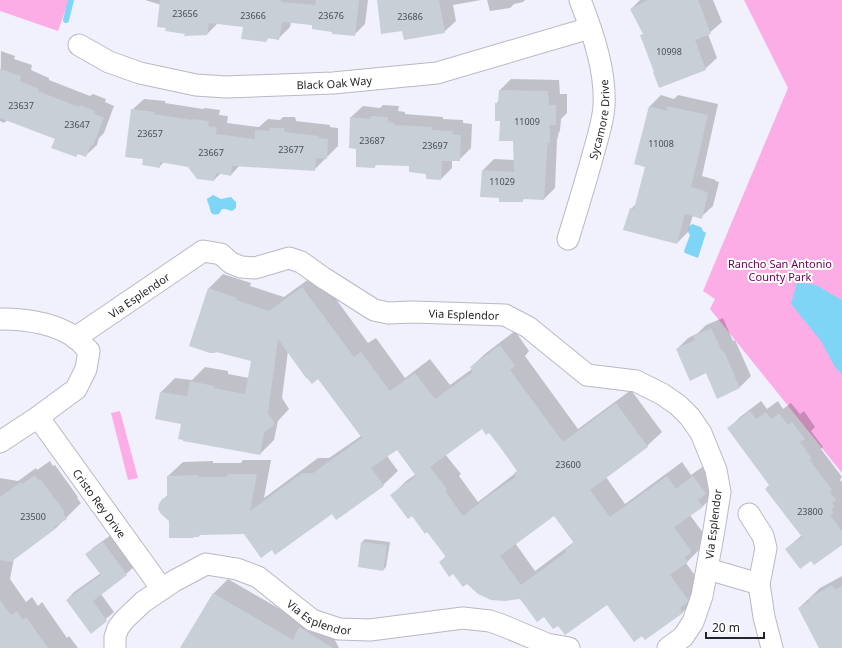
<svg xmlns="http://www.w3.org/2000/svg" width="842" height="648" viewBox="0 0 842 648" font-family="'Noto Sans',sans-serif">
<rect width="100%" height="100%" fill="#f0f1fc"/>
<path fill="#fdade5" d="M0,0H69L58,31L0,11Z
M744,0H842V473L710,309L715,299L703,291L788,88Z
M120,411L138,478L128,480L111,413Z"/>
<path fill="#7ed5f6" d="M213,195L221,199L231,197L236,202V208L232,211L225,209H222L219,214C210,216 211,212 209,205C208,203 207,201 207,199Z
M692,224L701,227L703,231L706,233L698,258L685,253L684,251L690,235L688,232L689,227Z
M797,282L816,285L842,300V374L835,367L821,341L791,304Z"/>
<path fill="#0003" fill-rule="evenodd" d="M145,0H368L365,24L354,35L333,31L314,25L291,22L290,27L279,38L269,37L266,41L244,26L218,23L207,34L186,33L167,27L161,5Z
M379,0H481L453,5L456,21L444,32L403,30Z
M487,0H525L523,2L514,4L510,8L490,11Z
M640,0H713L722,22L708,34L717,58L705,69L655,71L641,36L644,33L631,9Z
M1,51L15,56L14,59L32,65L31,70L49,78V80L90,96L93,94L106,99L105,102L114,106L104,133L99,138L97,145L85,156L56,138L7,120L4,123L0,121Z
M511,79L559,80L560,94H567V113L561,119L560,131L559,132L557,140L555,188L544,199L525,198L522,201L500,197L481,196L483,170L494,159L515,160L514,140L501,120L496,104L499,100L500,90Z
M661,95L674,99L678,95L718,104L702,176L716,180L715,181L719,182L713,206L701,217L693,215L688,232L677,243L631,209L636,204L646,166L635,164L650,106Z
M144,99L165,101V103L203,109L205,108L220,110L219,115L228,116L227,123L259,127L268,119L280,120L283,117H295L296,121L330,125V127L338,128V146L315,169L240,165L231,175L221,173L214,180L188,166L164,162L159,167L145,159L132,110Z
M383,105L399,106L398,111L405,112V114L443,117V119L463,120V123L472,124L471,148L459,160H452V168L441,179L410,165L377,164L374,167L357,148L351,117L363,106L380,108Z
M317,273L368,343L376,338L405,378L430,359L450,385L472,369L471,367L486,353L515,331L529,351L525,356L578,429L631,390L662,432L647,446L606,477L625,504L682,462L691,475L708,463L717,492L703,506L690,515L706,537L700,543L702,547L686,563L702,585L697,597L683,612L645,639L607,603L558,624L520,598L467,583L440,562L446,556L427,530L392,495L406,481L416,474L397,449L387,456L398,471L383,485L272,548L245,533L201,534L199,536L193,537L170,521L163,500L168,494V476L183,462L213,461V463H241L243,460H271L264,498L318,458H329L361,436L318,378L288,351L282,398L289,409L278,421L274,440L260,454L182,423L161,392L175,378L192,380L205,367L228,371V374L249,378L252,360L209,288L223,274L251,283L250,286L284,297ZM482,427L489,431L518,471L478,502L459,476L461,474L445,454ZM554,514L574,542L535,571L515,543Z
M723,318L733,341L735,340L751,376L740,387L718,397L707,372L677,349L688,338L698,333L706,325Z
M761,401L767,409L778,401L783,409L791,403L800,414L804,411L815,427L811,431L823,447L821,449L842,477L840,480L842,482V544L811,560L786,549L802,535L770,485L729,428L740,417Z
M50,461L53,466L55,465L78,497L77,498L81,503L55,529L14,558L10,579L26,602L32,597L38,606L42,602L67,638L69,636L78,648H0V478L18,481L36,468L37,470Z
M111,535L134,567L126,574L101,594L114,612L91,632L67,600L74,592L101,573L87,554L94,547Z
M365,539L390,542L386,567L383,570L362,542Z
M842,576V648H820L799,608L820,588Z
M228,579L304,623L333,636L339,648H181L213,594Z"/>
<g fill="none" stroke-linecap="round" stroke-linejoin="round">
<path stroke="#7ed5f6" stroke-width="6" d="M66,20L71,0"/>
</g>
<path fill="#c8cfd7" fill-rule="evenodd" d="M160,0H281V2L315,5L316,0H359L355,36L332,34V32L312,29V25L282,22L279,40L267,38L266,42L241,39L243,27L209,23L207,35L184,36L185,34L165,31L166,28L157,27Z
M377,0H439L445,33L404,40L402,31L381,34Z
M648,0H698L711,34L695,40L706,70L659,88L653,72H654L640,35L643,34L630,9Z
M0,69L21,76L20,81L39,89L38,91L79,107L80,105L95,111L94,114L104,118L93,146L91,145L86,157L78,154L76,157L51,148L55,139L0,118Z
M499,90L548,91L549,105H556V125H550V143H548L547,152L544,200L523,199V202H499V198L480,197L482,170L514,172L513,141H499L500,121H495V103H498Z
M649,106L668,111L666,106L708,115L691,187L705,191V192L708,193L702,219L685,214L677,244L623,230L630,208L634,209L645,167L634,164Z
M131,109L155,112L154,114L192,120L193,119L209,121L208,126L217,127L216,134L255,139V130L270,131V128H284L285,132L319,136V138L328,139L327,159L316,158L315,171L232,166L231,176L216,173L214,181L197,179L188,167L160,162V168L142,165L143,159L125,157Z
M371,116L388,117V122L394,123V125L432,127V130L453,131L452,134L461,135L460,161H442L441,180L426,179V174L409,172V166L375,165V168L356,167V149L349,148L350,117L370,119Z
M302,287L354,357L361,352L390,391L415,373L435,399L473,372L470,367L500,345L515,366L510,370L563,442L616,403L648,447L590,490L610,517L667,476L676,489L693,476L706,494L698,500L703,507L674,527L692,552L685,557L688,562L670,575L688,600L687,603L680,608L683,613L645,640L642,636L634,642L607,605L565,635L558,626L553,629L544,617L537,622L520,599L505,601L491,600L478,594L467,584L463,587L453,574L449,577L439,562L446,557L427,532L425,534L412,516L408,519L390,495L416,476L397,450L371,468L384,486L342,516L336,520L332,514L275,555L272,550L261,558L244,534L199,535V537H193L194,538H169V521L161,514L158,509L159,504L162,499L167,497V476L199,475V477H227L228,474H257L250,511L302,473H313L362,438L318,379L312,384L307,378H306L278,339L268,413L275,424L264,433L260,455L183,441V440L178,439L181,424L155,419L160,392L187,396L190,381L214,386V388L245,394L251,361L216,352L215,353H210L189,346L208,288L237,298L236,300L269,311ZM482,429L486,435L489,433L500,447L517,471L514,473L516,477L491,494L463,516L445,491L447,489L430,467ZM554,516L574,543L565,550L566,552L521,585L500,556Z
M711,328L722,351H724L740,388L717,399L706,373L690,381L676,349L695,340L693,336Z
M750,411L756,419L766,412L772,419L779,413L788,425L792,422L805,439L800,442L812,459H809L832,490L830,492L836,500L832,503L835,507L831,509L834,513L830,515L842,531V545L814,565L811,561L800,569L785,549L802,537L765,489L769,485L727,428Z
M35,475L38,480L40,479L65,512L63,513L67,519L54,527L55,529L11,562L0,560V497L21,482L22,484Z
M103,542L127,575L93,601L107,621L91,634L66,600L101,575L85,554Z
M361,542L387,545L383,571L358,567Z
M832,585L835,590L842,586V648H819L798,608L809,602L808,599Z
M213,593L293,640L299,627L333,648H180Z
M0,600L11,615L17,611L23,620L26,617L48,648H0Z"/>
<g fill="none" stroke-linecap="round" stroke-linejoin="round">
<defs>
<g id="street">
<path id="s1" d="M79,45L109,62L140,73L196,85L226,87L333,83L437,73L590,28"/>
<path id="s2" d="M568,239C577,210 586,181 594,151C598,137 603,121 604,106C606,71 593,33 580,0"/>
<path d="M0,319C25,319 55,323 76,338C81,342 85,347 89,351L86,369L76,389L38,417L0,442"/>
<path id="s3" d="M75,338L203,251L221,254L231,263L241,267L255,268L289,258L301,262L322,277L374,310L388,313L413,312L505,315L528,327L587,375L636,381L662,394L678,405L690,417L701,433L716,470L720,492L714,530L702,596L693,622L683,637L668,648"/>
<path id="s4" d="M38,417L162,589"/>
<path d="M749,514L763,536L766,548L759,584L764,617L772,648"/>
<path d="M708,569L759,584"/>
<path id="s5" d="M115,648V637L118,628L124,620L143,602L174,581L206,564L237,569L258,577L312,620L339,629L370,630L463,618L490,621L504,626L547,644L569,648"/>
</g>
</defs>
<use href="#street" stroke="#b8b9c3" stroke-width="23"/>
<use href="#street" stroke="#fff" stroke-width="21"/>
</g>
<g text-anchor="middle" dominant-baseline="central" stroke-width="4" stroke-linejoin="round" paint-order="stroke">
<g font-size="9" fill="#4e5055">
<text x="185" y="13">23656</text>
<text x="253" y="15">23666</text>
<text x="331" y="15">23676</text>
<text x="410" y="16">23686</text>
<text x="669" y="51">10998</text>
<text x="21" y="105">23637</text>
<text x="527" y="121">11009</text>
<text x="77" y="124">23647</text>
<text x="150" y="133">23657</text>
<text x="372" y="140">23687</text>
<text x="661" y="143">11008</text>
<text x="435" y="145">23697</text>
<text x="291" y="149">23677</text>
<text x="211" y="152">23667</text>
<text x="502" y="181">11029</text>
<text x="568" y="464">23600</text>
<text x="810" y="511">23800</text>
<text x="33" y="516">23500</text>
</g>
<g font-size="11" fill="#26262a" stroke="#fff">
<text stroke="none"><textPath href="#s1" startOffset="263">Black Oak Way</textPath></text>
<text stroke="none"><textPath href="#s2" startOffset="124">Sycamore Drive</textPath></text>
<text stroke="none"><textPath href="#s3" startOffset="77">Via Esplendor</textPath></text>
<text stroke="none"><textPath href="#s3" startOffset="437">Via Esplendor</textPath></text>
<text stroke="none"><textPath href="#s4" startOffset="106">Cristo Rey Drive</textPath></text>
<text transform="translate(713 524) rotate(-83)">Via Esplendor</text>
<text stroke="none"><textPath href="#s5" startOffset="259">Via Esplendor</textPath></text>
</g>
<g font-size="11" fill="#650153" stroke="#fff">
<text x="780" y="263">Rancho San Antonio<tspan x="780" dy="13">County Park</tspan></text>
</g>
</g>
<path d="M706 632v6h58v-6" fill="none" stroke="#26262a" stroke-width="2"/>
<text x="712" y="632" font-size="12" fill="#26262a" stroke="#ffffff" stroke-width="3" paint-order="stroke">20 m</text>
</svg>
